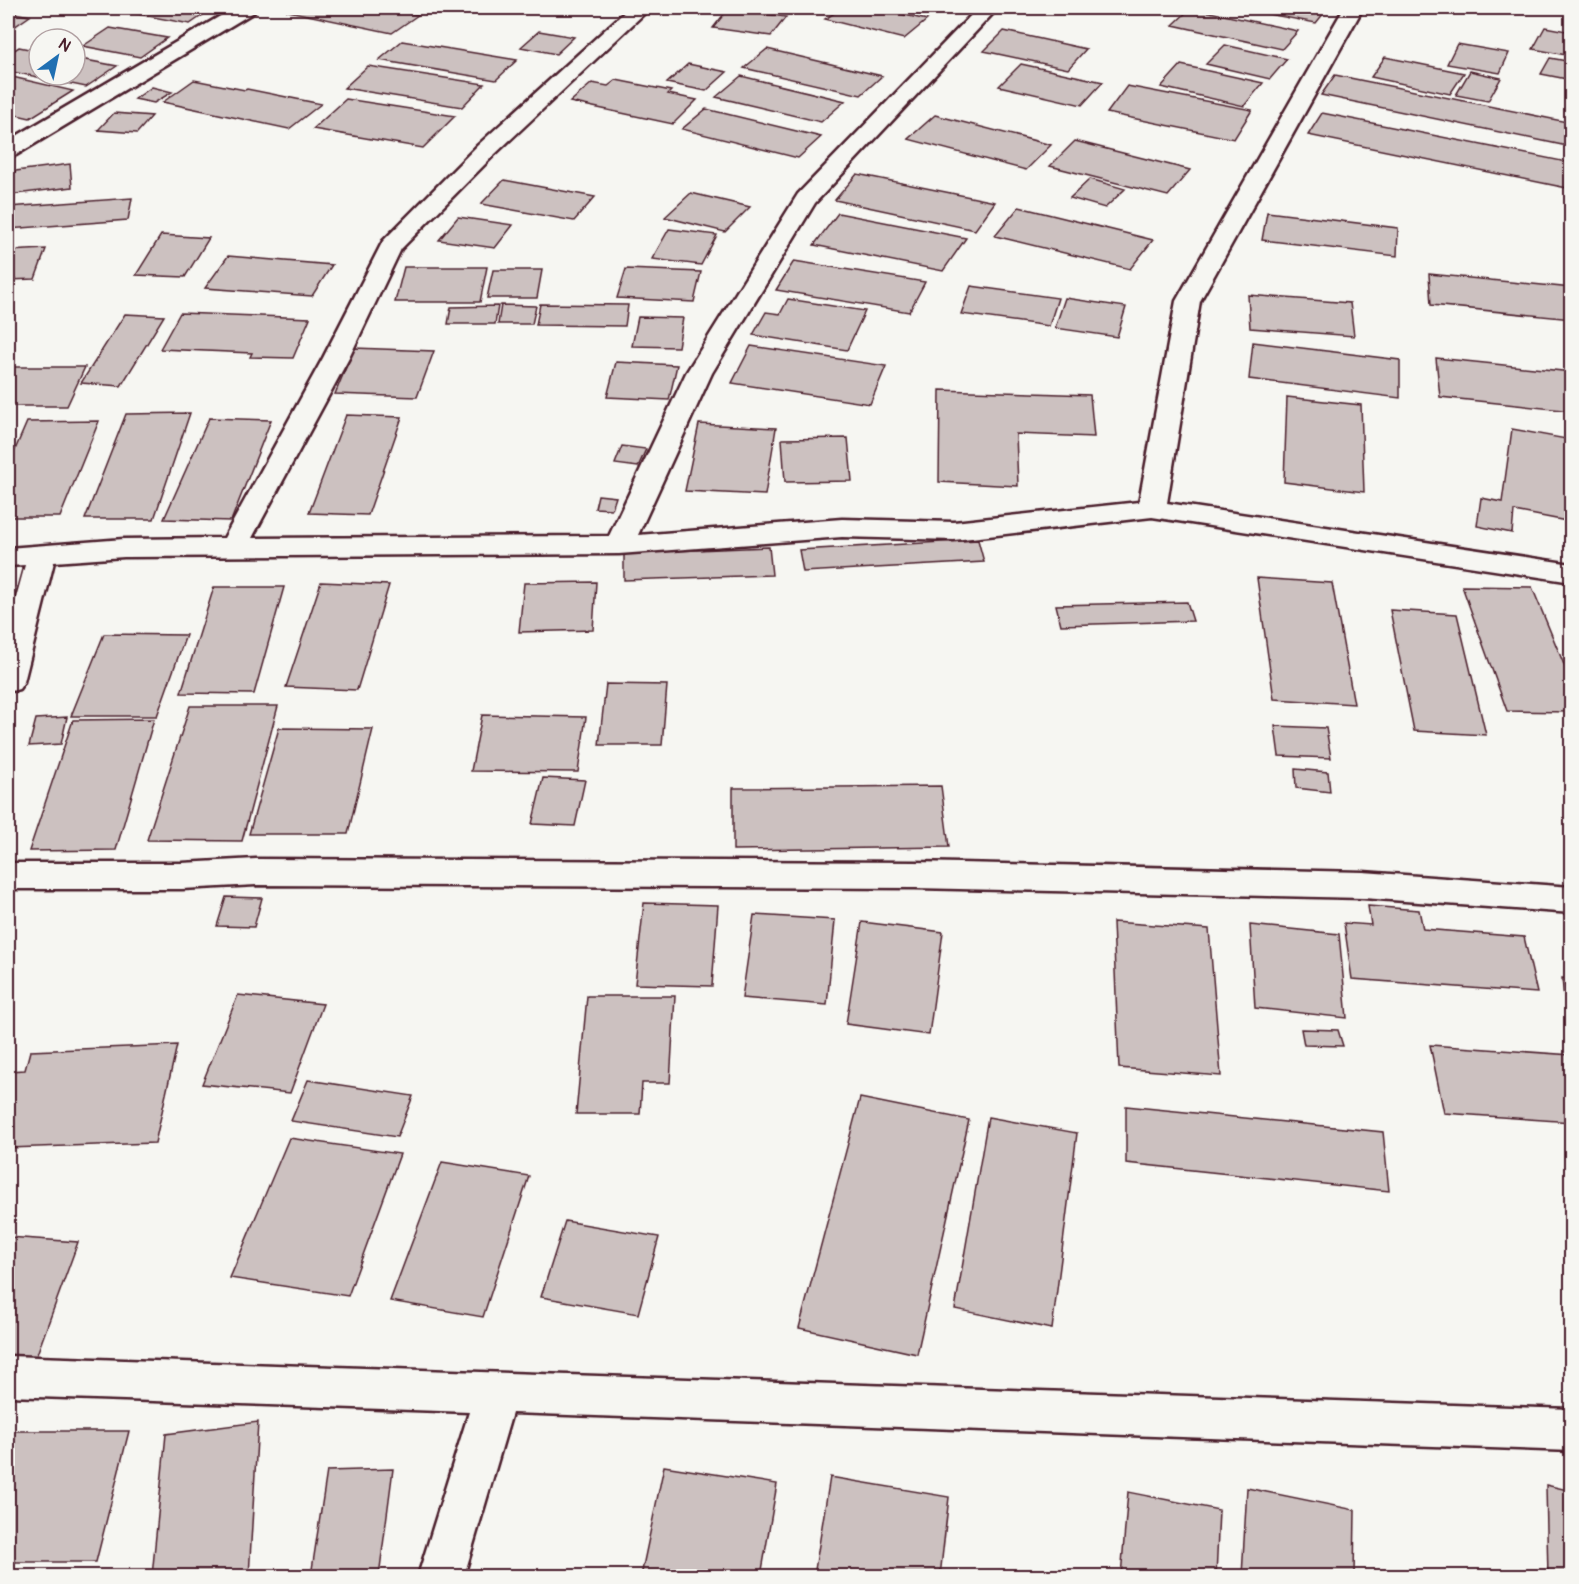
<svg xmlns="http://www.w3.org/2000/svg" width="1579" height="1584" viewBox="0 0 1579 1584" font-family="Pangolin,sans-serif">
<rect width="100%" height="100%" fill="#f6f6f2"/>
<filter id="ink" filterUnits="userSpaceOnUse"><feTurbulence type="fractalNoise" baseFrequency=".0167" numOctaves="2"/><feDisplacementMap in="SourceGraphic" scale="12" xChannelSelector="R" yChannelSelector="G"/><feConvolveMatrix kernelMatrix="1 2 1 2 8 2 1 2 1" color-interpolation-filters="sRGB"/></filter>
<g filter="url(#ink)">
<path fill="#ccc1c0" stroke="#4a1f2b" stroke-width="1.5" d="M147,8H213L190,24L137,14Z
M293,8H384L418,15L392,33L288,11Z
M842,8H874L927,20L904,39L825,19Z
M1191,8L1298,31L1282,49L1173,25Z
M1237,8H1328L1316,23Z
M1467,8H1504L1501,13Z
M728,9L786,17L771,36L713,28Z
M8,12L30,16L8,31Z
M1545,27L1572,32V56L1533,49Z
M110,28L167,38L140,57L83,46Z
M539,31L574,37L556,54L521,47Z
M1004,31L1086,49L1068,69L984,51Z
M402,41L517,60L496,80L379,60Z
M1457,44L1509,53L1500,73L1447,64Z
M1225,45L1287,59L1270,79L1206,64Z
M19,47L39,51V75H75V58L117,66L86,87L8,71V54Z
M767,49L882,76L861,95L744,68Z
M1385,57L1464,73L1450,94L1371,77Z
M1550,58L1572,62V80L1541,74Z
M688,64L727,72L706,91L667,83Z
M1021,64L1103,82L1082,105L999,86Z
M1181,65L1263,83L1244,106L1161,87Z
M368,66L484,84L462,107L344,88Z
M1470,71L1501,78L1488,101L1456,95Z
M1335,75L1572,123V147L1321,95Z
M8,76L73,91L30,118L8,113Z
M741,76L845,101L821,122L716,97Z
M194,80L245,90L247,89L321,104L289,129L163,102Z
M616,80L671,91L668,94L697,100L673,124L570,102L592,83L608,86Z
M1127,86L1252,110L1234,139L1107,113Z
M152,87L172,92L154,103L135,99Z
M346,99L455,116L423,148L313,129Z
M706,109L821,137L798,158L682,129Z
M114,113L152,116L137,133L98,130Z
M1322,113L1572,163V189L1308,135Z
M935,115L1051,145L1026,170L908,139Z
M1075,141L1190,170L1168,196L1050,166Z
M70,164L72,187L8,195V172Z
M857,174L995,202L975,230L835,200Z
M1090,179L1125,189L1105,208L1070,198Z
M504,180L595,197L574,221L481,204Z
M691,193L750,207L725,232L665,217Z
M132,198L128,220L8,229V207Z
M1019,207L1153,240L1130,269L995,236Z
M1267,212L1398,228L1397,256L1262,240Z
M838,213L966,238L943,271L814,245Z
M458,217L513,225L495,248L439,240Z
M669,229L717,235L701,265L652,259Z
M161,235L209,238L185,277L136,275Z
M46,249L35,279L8,280V251Z
M228,256L332,265L312,296L205,288Z
M794,261L925,282L909,312L776,290Z
M404,267H487L480,302H395Z
M626,269L701,272L694,302L617,298Z
M493,270H542L537,298H487Z
M1429,274L1572,288V319L1431,305Z
M971,286L1058,298L1049,326L961,314Z
M1248,295L1350,303L1354,336L1250,328Z
M1065,298L1126,307L1117,337L1055,328Z
M788,299L865,311L847,350L753,335L766,312L780,314Z
M540,304L628,305L625,326L536,325Z
M501,305L536,306L532,324H498Z
M498,306L495,324H448L451,307Z
M180,313L310,318L293,358L250,357L252,353L160,349Z
M125,314L164,316L121,386L81,383Z
M638,317L683,318L678,347L632,346Z
M1253,342L1400,360V398L1249,379Z
M751,346L886,366L870,404L732,383Z
M354,348L434,351L417,397L335,394Z
M1436,358L1572,372V411L1440,397Z
M616,362L677,365L669,400L607,397Z
M8,367H85L67,406H8Z
M940,390L1090,395L1094,437L1016,434L1018,486L939,482Z
M1287,397L1361,405L1364,492L1284,482Z
M190,413L154,519H85L126,414Z
M346,415L402,417L368,515L309,513Z
M209,418L271,420L231,521L164,519Z
M99,421L60,517H8V466L27,422Z
M699,424L776,428L765,495L685,491Z
M1512,429L1572,440V522L1514,511L1512,533L1477,526L1481,498L1502,502Z
M848,438L852,481L785,482L782,439Z
M622,446L646,449L638,467L615,464Z
M598,495L616,497L612,509L595,508Z
M978,540L984,562L803,572L799,550Z
M769,547L772,575L624,580V553Z
M1257,578L1332,583L1354,704L1274,699Z
M321,582L389,585L357,690L286,687Z
M596,582L593,630L519,632L524,583Z
M1462,586L1532,587L1572,684V712L1507,711Z
M214,587H284L254,694L181,693Z
M1187,602L1193,621L1061,625L1056,605Z
M1390,610L1457,614L1486,735L1414,731Z
M104,634L186,635L157,716H71Z
M606,684L667,685L662,745H599Z
M190,706H278L242,841L147,840Z
M482,715L586,717L578,772L471,771Z
M67,717L61,744L29,746L36,719Z
M154,719L116,850L29,851L73,720Z
M1275,726L1326,728L1331,758L1279,756Z
M279,728L373,729L348,834H249Z
M1295,769L1328,772L1330,792L1296,788Z
M543,778L585,780L575,826L532,824Z
M941,786L949,847L733,850V788Z
M226,897L262,898L254,927L217,926Z
M644,903L718,905L712,986L635,984Z
M1368,906L1419,910L1423,929L1524,937L1537,993L1352,979L1344,923L1371,925Z
M754,915L835,920L827,1005L742,998Z
M862,922L943,932L929,1035L846,1024Z
M1113,922L1209,929L1221,1076L1119,1068Z
M1250,925L1339,934L1347,1018L1255,1008Z
M1562,978L1572,979V1032H1567Z
M238,995L323,1004L290,1093L202,1084Z
M587,996H675L670,1083H642L640,1114H576Z
M1301,1029L1338,1030L1343,1046L1304,1045Z
M177,1045L155,1143L8,1148V1071L25,1070L30,1051Z
M1430,1045L1572,1055V1122L1444,1113Z
M308,1080L413,1096L397,1137L291,1121Z
M860,1098L969,1120L917,1354L799,1328Z
M1126,1106L1383,1132L1389,1191L1126,1163Z
M988,1117L1077,1133L1052,1329L955,1309Z
M289,1138L400,1154L348,1296L230,1278Z
M442,1162L529,1176L483,1317L390,1301Z
M565,1221L659,1237L638,1314L541,1297Z
M8,1237L78,1242L36,1357L8,1355Z
M258,1422L249,1576H152L166,1434Z
M8,1431H129L96,1562H8Z
M664,1466L777,1484L761,1576H641Z
M393,1469L379,1576H311L327,1471Z
M830,1477L949,1497L940,1576H814Z
M1546,1485L1572,1491V1576H1548Z
M1247,1488L1355,1510L1354,1576H1242Z
M1128,1492L1219,1510L1216,1576H1121Z"/>
<g fill="none" stroke-linecap="round" stroke-linejoin="round">
<defs>
<path id="street" d="M234,8H257L254,12L16,155L8,156V141Z
M629,8H650L494,155L401,249L349,358L252,538L609,536L686,373L798,194L978,8H998L815,203L712,373L638,535L842,519L954,522L1139,502L1176,301L1344,8H1363L1200,301L1167,503L1572,564V582L1152,517L954,540L842,537L619,554L124,557L54,562L24,682L19,689L8,692V627L25,565L8,566V548L124,539L224,538L323,358L383,241L478,145Z
M256,859L915,862L1363,872L1572,887V913L1363,898L915,888L256,885L182,889H8V863H182Z
M8,1356L1572,1409V1451L512,1413L464,1576H418L469,1412L8,1396Z"/>
</defs>
<use href="#street" stroke="#4a1f2b" stroke-width="5"/>
<use href="#street" fill="#f6f6f2" fill-rule="evenodd"/>
</g>
</g>
<rect width="1579" height="1584" fill="none" stroke="#f6f6f2" stroke-width="30"/>
<rect x="15" y="15" width="1549" height="1554" fill="none" stroke="#4a1f2b" stroke-width="2" filter="url(#ink)"/>
<g transform="translate(57 57) rotate(33)"><circle r="28" fill="#f6f6f2" stroke="#b1a0a2" stroke-width="1.5"/>
<path d="M0-4.5L10 22L0 15L-10 22Z" fill="#1f6fb2"/>
<text y="-9" font-size="16" font-weight="bold" text-anchor="middle" fill="#4a1f2b">N</text>
</g>
</svg>
